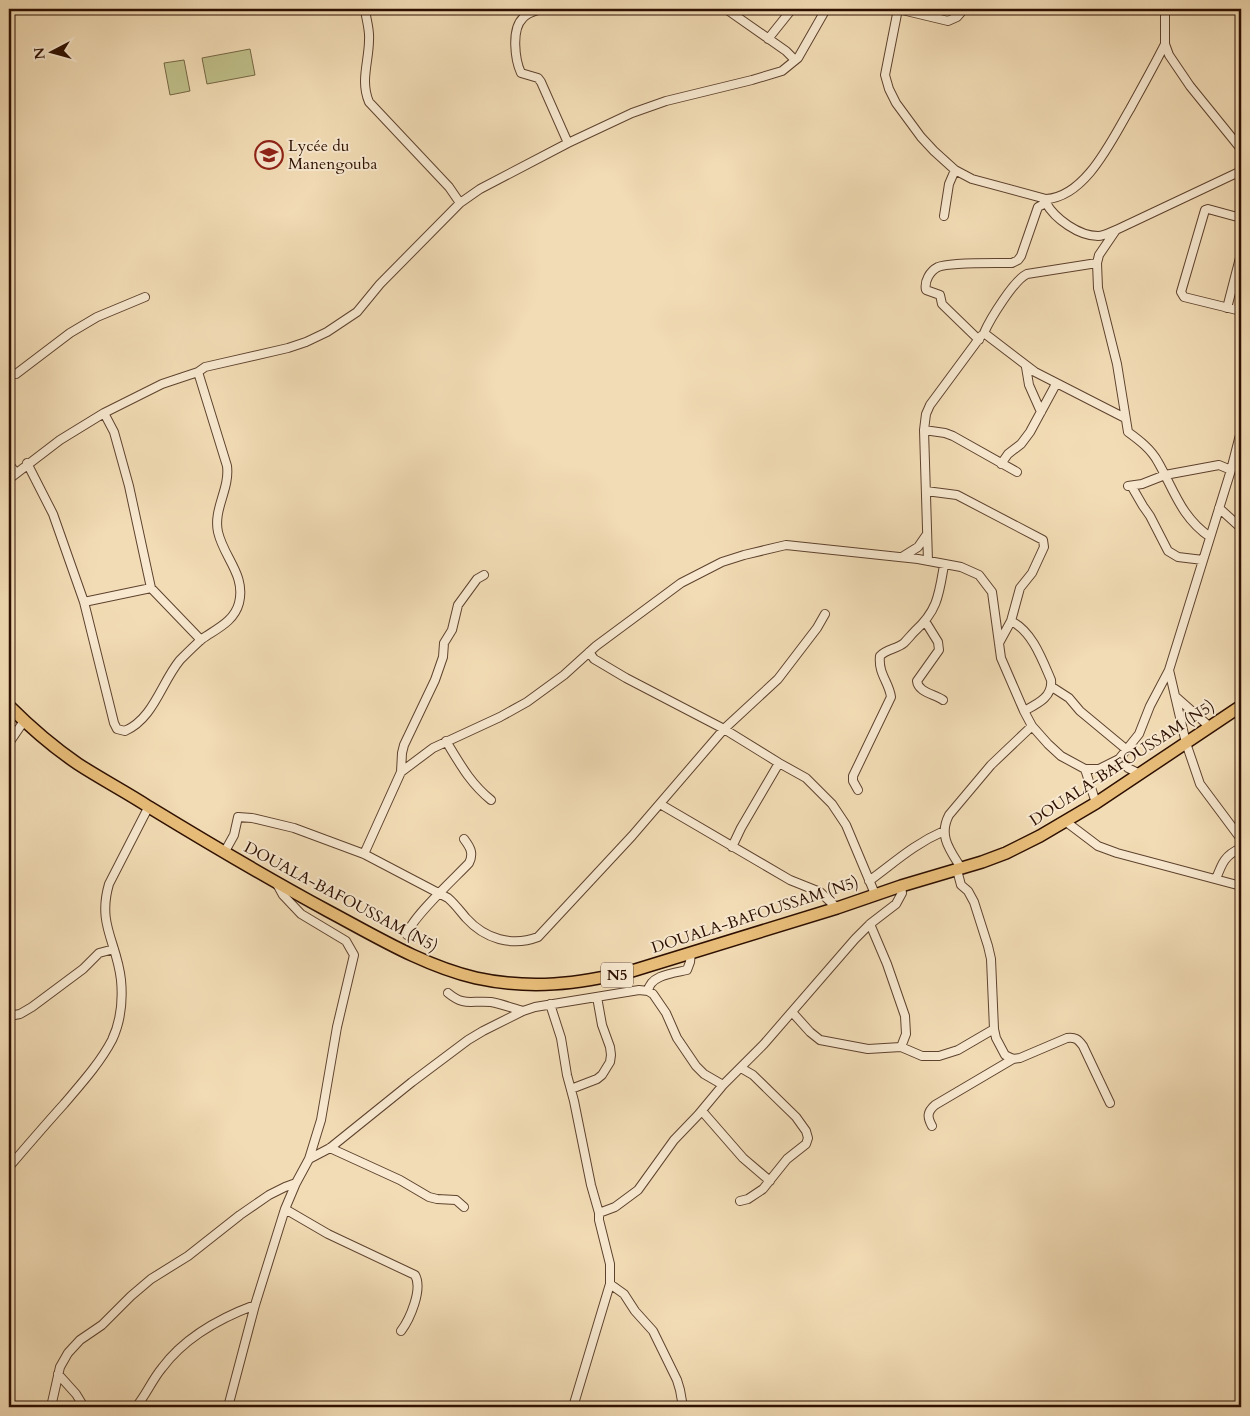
<svg xmlns="http://www.w3.org/2000/svg" width="1250" height="1416" viewBox="0 0 1250 1416" font-family="Cardo,serif">
<rect width="100%" height="100%" fill="#f2dcb5"/>
<filter id="stains"><feTurbulence type="fractalNoise" baseFrequency=".004" numOctaves="4"/><feColorMatrix values="0 0 0 0 .2 0 0 0 0 .09 0 0 0 0 .02 0 0 0 .5 -.17"/></filter>
<radialGradient id="worn" r=".72"><stop offset=".6" stop-color="#630" stop-opacity="0"/><stop offset="1" stop-color="#630" stop-opacity=".3"/></radialGradient>
<path fill="#bfbf8a" stroke="#766746" d="M250,49L255,75L207,84L202,58Z
M184,60L190,91L170,95L164,63Z"/>
<g fill="none" stroke-linecap="round" stroke-linejoin="round">
<defs>
<path id="minor" d="M365,9C366,19 370,30 369,40C369,61 360,81 369,102L449,187L460,203
M541,9C535,11 527,13 523,18C511,29 515,60 521,73L538,78L541,82L568,143
M726,9L786,51L795,60
M898,9L885,75L889,89L896,103L921,137L934,151L955,170L972,179L1046,199C1086,197 1112,139 1130,109C1142,87 1154,66 1165,44
M1165,9V44L1169,55L1190,86L1241,149
M897,13L898,9L948,21L957,17L964,9
M768,39L792,9
M1049,199L1046,203C1055,219 1079,236 1098,236C1104,236 1111,232 1116,230
M944,216L949,184L955,170
M1241,218L1208,209L1205,210L1181,292L1184,297L1241,311
M1097,263L1027,274C1014,280 990,319 984,333L1035,372L1125,418
M1227,308L1241,254
M979,340L945,307L942,304L940,295L926,290C924,281 930,271 938,267C950,262 996,263 1012,263L1018,260L1021,256L1038,207L1046,203
M1026,367L1029,385L1041,412
M16,374L70,333L97,317L145,297
M104,413L114,432L129,486L151,588L201,640
M924,430L945,433L953,436L1017,472
M1241,431L1231,470L1169,670L1186,743L1200,784L1241,839
M27,463L53,514L84,602L114,723L117,729L125,731C154,718 161,683 180,660C187,653 195,645 202,639C216,629 234,622 239,603C246,575 224,558 218,532C213,509 230,489 227,466L198,372
M9,464L16,473
M1001,464L1008,454L1021,444L1030,432L1056,384
M9,479L60,440L104,413L162,384L198,372L205,367L288,348L306,342L327,332L357,312L380,284L460,203L480,189L568,143L632,113L666,101L752,80L782,71L798,58L826,9
M1128,486L1142,484L1165,475L1219,465L1231,470
M1132,487L1143,506L1150,516L1168,551L1178,557L1203,560
M926,491L957,495L1043,540L1044,547L1032,573L1020,588L1011,621L999,643
M1219,508L1241,528
M1210,537C1181,517 1174,490 1158,462C1151,449 1139,440 1128,432L1117,364L1098,288L1097,263L1099,255L1116,230L1241,171
M902,557L918,547L927,534
M928,561L924,430L926,414L930,405L981,336
M84,602L151,588
M925,621L938,642L939,650L917,681C918,692 934,694 943,700
M1011,621C1032,631 1042,659 1051,680C1053,697 1037,704 1024,711
M589,652L594,659L626,678L724,729L779,763L806,778L832,804L846,825L875,894
M1052,687L1069,698L1080,711L1127,750
M1176,697L1210,727
M446,741C460,764 470,783 491,800
M9,743L24,721
M1119,759L1128,768L1140,774
M1085,769L1096,803
M401,772L433,748L500,717L527,702L564,675L596,646L681,583L722,562L744,555L786,545L918,559L961,567L979,575L992,592L1001,658L1024,711L1032,726L1048,744L1061,756L1085,769H1099L1119,759L1139,734L1150,706L1169,670
M858,790L853,781V776L891,697C889,682 878,674 880,656C886,649 897,649 904,643C908,639 911,635 915,631C938,610 939,594 944,565
M660,804L790,880L820,892L837,908
M1065,821L1098,846L1117,853L1241,886
M732,847L741,828L779,763
M224,853L234,835L238,817L252,818L294,828L364,854L448,898C455,904 460,911 466,918C485,939 512,947 538,937L632,836L724,729L778,679L817,628L825,614
M364,854L401,772L402,753L404,745L435,680L443,657L444,643L452,630L458,605L477,579L484,575
M961,868C950,850 938,836 949,815L991,765L1032,726
M957,870L961,885L968,891L974,902L988,946L991,959L994,1029L996,1038L1005,1055L1013,1059L1020,1058L1067,1038C1075,1037 1078,1039 1083,1046L1110,1103
M1216,879C1222,863 1225,855 1241,848
M869,881C895,862 914,844 944,831
M870,924L887,964L905,1016L906,1034L901,1047
M407,935C409,920 456,877 469,863C474,853 470,847 464,839
M648,991C650,975 674,973 687,970L690,962L691,952
M448,993C465,1007 471,1000 491,1002C502,1004 512,1008 523,1011
M550,1004L561,1038L567,1075L574,1101L591,1185L599,1213
M792,1012L810,1032L820,1040L868,1049L901,1047L922,1056H939L958,1050L994,1029
M9,1016L20,1014L32,1007L83,969L99,953L114,949
M571,1089L597,1079L602,1075L610,1062L611,1055L610,1047L602,1025L597,997
M702,1111L743,1158L770,1181
M932,1126C927,1117 927,1112 935,1105L1013,1059
M330,1148L400,1180L429,1197L437,1199L456,1200L464,1207
M309,1159L330,1148L412,1082L468,1040L483,1031L523,1011L535,1007L639,990L648,991L653,994L666,1013L677,1038L696,1066L704,1074L723,1085
M9,1167C27,1146 45,1125 64,1104C81,1084 100,1063 112,1040C121,1021 123,1001 121,980C117,942 97,925 109,884L149,806
M740,1201L748,1199L763,1189L787,1159L806,1144L808,1138L806,1131L796,1117L753,1075L741,1068
M285,1209L328,1234L415,1275C423,1289 410,1319 401,1331
M610,1284L624,1294L635,1311L653,1331L677,1380L680,1390L683,1407
M58,1374L76,1394L84,1407
M51,1407L60,1367L68,1353L80,1340L102,1325L131,1296L151,1279L188,1256L240,1215L269,1195L285,1187L296,1183
M136,1407C146,1395 152,1380 162,1368C185,1337 220,1318 255,1305
M228,1407L255,1305L285,1209L296,1183L309,1159L321,1120L337,1027L354,955L346,941L301,914L283,895L277,884
M573,1407L610,1284V1264L599,1220V1213L615,1207L638,1190L674,1140L698,1115L723,1085L764,1044L855,939L870,924L896,904L902,893L901,886"/>
<path id="highway" d="M9,706C30,727 53,747 78,764C101,779 126,792 149,807C208,843 267,878 328,911C375,936 424,966 476,978C531,990 578,984 632,971L837,908L901,886L982,862L1006,853L1040,836L1096,803L1241,706"/>
</defs>
<use href="#minor" stroke="#5e422e" stroke-width="10"/>
<use href="#highway" stroke="#2d0f01" stroke-width="14"/>
<use href="#minor" stroke="#f7e8cf" stroke-width="8"/>
<use href="#highway" stroke="#e9be7a" stroke-width="11"/>
</g>
<defs>
<symbol id="school-ring" viewBox="-11 -11 22 22"><circle r="9.5" fill="#f7e8cf" stroke="#8f2418" stroke-width="1.5"/><path d="M0-5L7-2L0 1L-7-2ZM-4 1L0 2.5L4 1V4Q0 6-4 4Z" fill="#8f2418"/></symbol>
</defs>
<g fill-rule="evenodd">
<use href="#school-ring" x="253" y="139" width="32" height="32"/>
</g>
<g text-anchor="middle" dominant-baseline="central" stroke-width="4" stroke-linejoin="round" paint-order="stroke">
<rect fill="#f7e8cf" stroke="#6a503f" stroke-width="1" x="601" y="962.5" width="32" height="25" rx="4"/>
<g font-size="15" font-weight="bold" fill="#2d0f01">
<text x="617" y="975">N5</text>
</g>
<g font-size="16" fill="#2d0f01" stroke="#f7e8cf" text-anchor="start">
<text x="288" y="146">Lycée du<tspan x="288" dy="18">Manengouba</tspan></text>
</g>
<g font-size="16" fill="#2d0f01" stroke="#f7e8cf">
<text transform="translate(1122 763) rotate(-33)">DOUALA-BAFOUSSAM (N5)</text>
<text transform="translate(341 897) rotate(28)">DOUALA-BAFOUSSAM (N5)</text>
<text transform="translate(755 915) rotate(-18)">DOUALA-BAFOUSSAM (N5)</text>
</g>
</g>
<rect width="1250" height="1416" fill="none" stroke="#f2dcb5" stroke-width="30"/>
<rect x="10" y="10" width="1230" height="1396" fill="none" stroke="#2d0f01" stroke-width="2.5"/>
<rect x="15" y="15" width="1220" height="1386" fill="none" stroke="#2d0f01"/>
<g transform="translate(52 52) rotate(264)" stroke="#f7e8cf" stroke-width="4" paint-order="stroke">
<path d="M0-4L9 19L0 12L-9 19Z" fill="#2d0f01"/>
<text y="-8" font-size="14" font-weight="bold" text-anchor="middle" fill="#2d0f01">N</text>
</g>
<rect width="100%" height="100%" filter="url(#stains)"/>
<rect width="100%" height="100%" fill="url(#worn)"/>
</svg>
